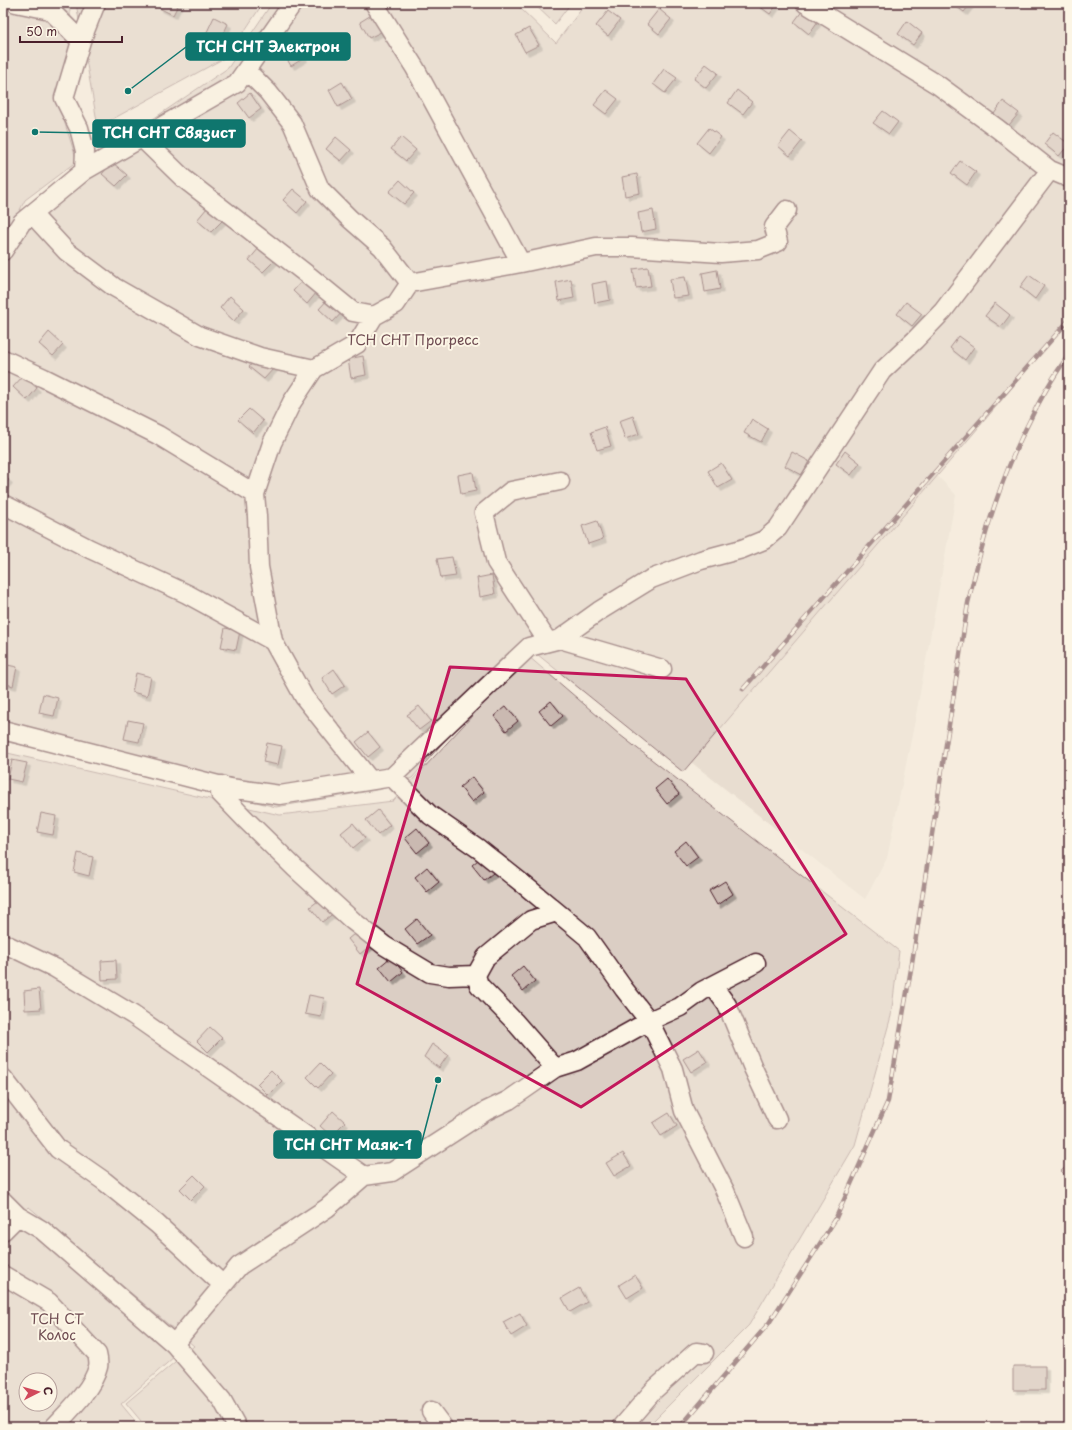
<svg xmlns="http://www.w3.org/2000/svg" width="1072" height="1430" viewBox="0 0 1072 1430" font-family="'Playpen Sans',sans-serif">
<defs>
<filter id="shadow"><feDropShadow dx="3.5" dy="3.5" stdDeviation="0" flood-color="#0004"/></filter>
</defs>
<rect width="100%" height="100%" fill="#f5ecde"/>
<filter id="ink" filterUnits="userSpaceOnUse"><feTurbulence type="fractalNoise" baseFrequency=".025" numOctaves="2"/><feDisplacementMap in="SourceGraphic" scale="8" xChannelSelector="R" yChannelSelector="G"/><feConvolveMatrix kernelMatrix="1 2 1 2 8 2 1 2 1" color-interpolation-filters="sRGB"/></filter>
<g filter="url(#ink)">
<path fill="#e8ddd0" d="M920,458L956,495L915,720L887,858L865,899L588,681Z"/>
<path fill="#dbcec4" stroke="#927678" fill-rule="evenodd" d="M3,3H69L73,42L58,102L77,161L25,200L3,243Z
M76,3H263L228,56L98,127Z
M272,3H515L556,43L586,3H1069V320L957,453L683,772L527,646L412,778L382,789L276,807L77,757L3,741V248L31,202L228,68Z
M533,3H571L555,24Z
M528,656L620,735L899,951L891,1016L855,1145L749,1325L647,1427H146L126,1403L194,1346L29,1207L3,1235V752L280,815L393,801Z
M22,1223L175,1356L121,1404L140,1427H3V1243ZM26,1380H50V1404H26Z"/>
<path fill="#cab9b1" stroke="#4a1f2b" filter="url(#shadow)" d="M162,3H179L173,15L159,8Z
M755,3H778L770,14Z
M952,3H971L964,12Z
M659,9L671,19L659,34L647,24Z
M803,10L818,21L809,34L794,22Z
M608,11L620,20L608,36L596,26Z
M373,14L383,31L369,38L360,22Z
M214,17L228,24L220,41L206,34Z
M907,21L922,33L913,45L898,34Z
M529,28L539,45L525,52L516,35Z
M295,41L304,58L291,66L281,49Z
M706,64L718,73L706,88L694,79Z
M664,69L677,78L665,93L653,84Z
M342,82L352,99L338,107L329,90Z
M606,90L618,99L606,114L594,105Z
M737,90L752,102L743,114L728,103Z
M250,93L261,109L249,118L238,103Z
M1003,101L1019,113L1009,125L994,114Z
M883,111L898,122L889,134L873,123Z
M709,128L721,137L709,153L697,143Z
M790,131L802,141L790,156L778,146Z
M1053,132L1069,144L1059,156L1044,144Z
M336,137L351,150L341,161L326,149Z
M401,137L416,150L406,161L391,149Z
M960,161L976,172L967,185L951,173Z
M112,162L127,175L116,186L102,174Z
M637,174L640,193L625,196L622,177Z
M400,180L414,193L404,204L389,192Z
M293,189L307,201L297,213L283,200Z
M207,208L222,221L211,232L197,220Z
M653,210L656,229L641,232L638,213Z
M259,248L274,261L263,272L249,260Z
M648,267L651,286L636,288L633,269Z
M717,270L720,289L705,292L702,273Z
M1029,275L1044,286L1035,299L1020,287Z
M685,277L689,296L673,298L670,279Z
M571,279L574,298L559,301L556,282Z
M303,280L317,292L307,304L293,291Z
M607,281L610,300L595,303L592,284Z
M230,296L244,309L234,321L220,308Z
M329,298L344,310L333,322L319,309Z
M906,302L922,314L912,326L897,314Z
M995,303L1010,315L1001,327L985,316Z
M49,332L63,345L53,356L39,344Z
M959,336L974,347L965,360L950,348Z
M259,355L274,368L264,379L249,367Z
M363,356L366,375L351,378L348,359Z
M23,376L37,388L27,400L13,387Z
M249,409L263,421L253,433L238,420Z
M633,416L639,434L625,439L619,421Z
M752,419L768,429L761,442L744,433Z
M605,427L611,446L597,450L591,432Z
M845,451L860,463L851,475L836,464Z
M792,452L809,461L802,475L785,466Z
M721,463L732,480L718,488L708,471Z
M473,472L476,491L461,494L458,475Z
M3,475L9,480L3,487Z
M597,521L603,539L588,544L582,526Z
M452,557L456,576L441,578L437,559Z
M492,575L495,594L480,597L477,578Z
M225,628L240,631L236,650L221,647Z
M3,664L17,667L13,686L3,683Z
M334,669L345,685L332,694L322,678Z
M136,673L151,677L147,696L132,692Z
M43,694L58,698L54,716L39,713Z
M551,701L563,716L551,726L539,711Z
M419,706L431,721L419,730L407,715Z
M506,706L518,721L506,731L494,716Z
M128,720L143,723L139,742L124,739Z
M368,732L380,747L368,757L356,742Z
M267,743L282,746L278,765L263,762Z
M12,760L27,763L22,782L8,779Z
M472,777L484,792L472,802L460,787Z
M667,779L679,794L667,804L655,789Z
M378,810L390,825L378,835L366,820Z
M41,813L56,816L53,835L37,832Z
M353,823L365,838L353,848L341,833Z
M417,828L429,843L417,853L405,838Z
M686,841L698,857L686,866L674,851Z
M78,853L93,857L89,876L74,872Z
M484,855L497,870L484,880L472,865Z
M427,867L439,882L427,892L415,877Z
M725,881L733,894L717,905L709,891Z
M322,898L334,913L322,922L310,907Z
M417,919L430,935L417,944L405,929Z
M360,929L372,944L360,954L348,939Z
M391,957L403,972L391,982L379,967Z
M116,960L117,979L102,980L101,961Z
M523,966L535,981L523,991L511,976Z
M39,989L41,1009L25,1010L24,991Z
M309,995L324,998L321,1017L305,1014Z
M210,1027L222,1038L208,1052L197,1041Z
M432,1044L448,1055L439,1068L424,1057Z
M699,1049L707,1062L691,1072L683,1059Z
M320,1063L331,1074L318,1088L307,1077Z
M271,1070L282,1081L268,1095L257,1084Z
M333,1111L345,1122L331,1136L320,1126Z
M669,1113L677,1126L661,1136L653,1123Z
M623,1153L631,1166L614,1176L606,1163Z
M1069,1164V1180L1061,1171Z
M194,1175L205,1186L191,1200L180,1189Z
M635,1275L643,1288L627,1298L619,1285Z
M579,1288L587,1302L570,1312L562,1298Z
M520,1313L527,1326L511,1336L503,1322Z
M1013,1366H1045V1390H1013Z"/>
<g fill="none" stroke-linecap="round" stroke-linejoin="round">
<defs>
<path id="minor" d="M16,3L50,10L81,41
M374,3L415,68L521,263
M805,3L938,85L998,129L1050,170
M142,138L183,178L309,276L353,312L374,316L396,304L410,283L382,247L350,219L320,189L292,123L268,92L246,70
M84,171L85,151L79,128L64,98L81,41L96,3
M32,214L66,251L114,287L200,336L260,357L314,369L357,344L374,316
M3,251L22,222L84,171L237,83L293,3
M410,283L521,263L596,247H632L721,253L758,250L778,242L774,227L787,210
M3,359L44,378L158,435L255,494
M314,369L292,402L272,443L255,494L257,516L259,567L273,641L304,697L370,780
M3,504L90,549L187,594L273,641
M560,639L599,611L651,579L701,560L742,549L764,540L778,528L882,371L915,340L943,311L1050,170L1069,178
M548,642L496,562L484,513L511,491L560,481
M3,730L230,788L280,795L392,777L529,647L560,639L662,669
M392,777L430,815L479,849L528,888L587,937L624,989L649,1021L673,1069L684,1111L725,1191L744,1237
M221,785L220,793L245,819L295,868L353,921L385,946L430,973L449,976L476,975
M3,943L55,968L133,1015L364,1176
M713,986L727,1005L753,1068L777,1119
M555,1068L577,1061L649,1021L680,1007L702,991L756,963
M3,1078L58,1149L104,1181L157,1224L223,1285
M3,1201L18,1216L42,1230L174,1344L222,1400L237,1427
M3,1231L18,1216
M3,1275L49,1302L97,1354C98,1358 99,1363 98,1367C93,1388 69,1411 54,1427
M174,1344L239,1266L327,1208L364,1176L392,1172L486,1111L509,1100L555,1068L514,1021L479,985L476,975L486,957L531,920L557,912
M431,1411L443,1427
M622,1427L654,1390L696,1352L704,1353"/>
</defs>
<use href="#minor" stroke="#4a1f2b" stroke-width="21"/>
<use href="#minor" stroke="#fcf5e5" stroke-width="18"/>
<defs>
<path id="rail" d="M743,689L1069,320
M680,1427L769,1323L835,1220L888,1101L911,969L968,603C984,534 1001,475 1034,412C1044,393 1055,373 1069,355"/>
</defs>
<use href="#rail" stroke="#4a1f2b" stroke-width="4.5"/>
<use href="#rail" stroke="#fcf5e5" stroke-width="3" stroke-dasharray="9" stroke-linecap="butt"/>
</g>
</g>
<path d="M0 0H1072V1430H0ZM450,667L686,679L846,934L581,1107L357,984Z" fill="#f5ecde" fill-opacity=".55" fill-rule="evenodd"/>
<path fill="none" stroke="#c2185b" stroke-width="3" stroke-linejoin="round" d="M450,667L686,679L846,934L581,1107L357,984Z"/>
<g text-anchor="middle" dominant-baseline="central" stroke-width="4" stroke-linejoin="round" paint-order="stroke">
<g font-size="14" fill="#6e4b51" stroke="#fcf5e5">
<text x="413" y="339">ТСН СНТ Прогресс</text>
<text x="57" y="1318">ТСН СТ<tspan x="57" dy="16">Колос</tspan></text>
</g>
</g>
<path fill="none" stroke="#0f766e" stroke-width="1.5" d="M128 91L186 47M35 132L93 133M438 1080L421 1145"/>
<g fill="#0f766e" stroke="#fcf5e5" stroke-width="1.5">
<circle cx="128" cy="91" r="4"/>
<circle cx="35" cy="132" r="4"/>
<circle cx="438" cy="1080" r="4"/>
</g>
<g fill="#0f766e" stroke="#0f766e" stroke-width="1.5">
<rect x="186" y="33" width="164" height="27" rx="4"/>
<rect x="93" y="120" width="152" height="27" rx="4"/>
<rect x="274" y="1131" width="147" height="27" rx="4"/>
</g>
<g font-size="15" text-anchor="middle" font-weight="bold" fill="#fff">
<text x="268" y="52">ТСН СНТ Электрон</text>
<text x="169" y="138">ТСН СНТ Связист</text>
<text x="348" y="1150">ТСН СНТ Маяк-1</text>
</g>
<rect width="1072" height="1430" fill="none" stroke="#fcf5e5" stroke-width="16"/>
<rect x="8" y="8" width="1056" height="1414" fill="none" stroke="#4a1f2b" stroke-width="1.5" filter="url(#ink)"/>
<g transform="translate(38 1392) rotate(84)"><circle r="19" fill="#fcf5e5" stroke="#b59f9b"/>
<path d="M0-3L7 15L0 10L-7 15Z" fill="#d1495b"/>
<text y="-6" font-size="11" font-weight="bold" text-anchor="middle" fill="#4a1f2b">С</text>
</g>
<path d="M20 36v6h102v-6" fill="none" stroke="#4a1f2b" stroke-width="2"/>
<text x="26" y="36" font-size="12" fill="#4a1f2b" stroke="#fcf5e5" stroke-width="3" paint-order="stroke">50 m</text>
</svg>
